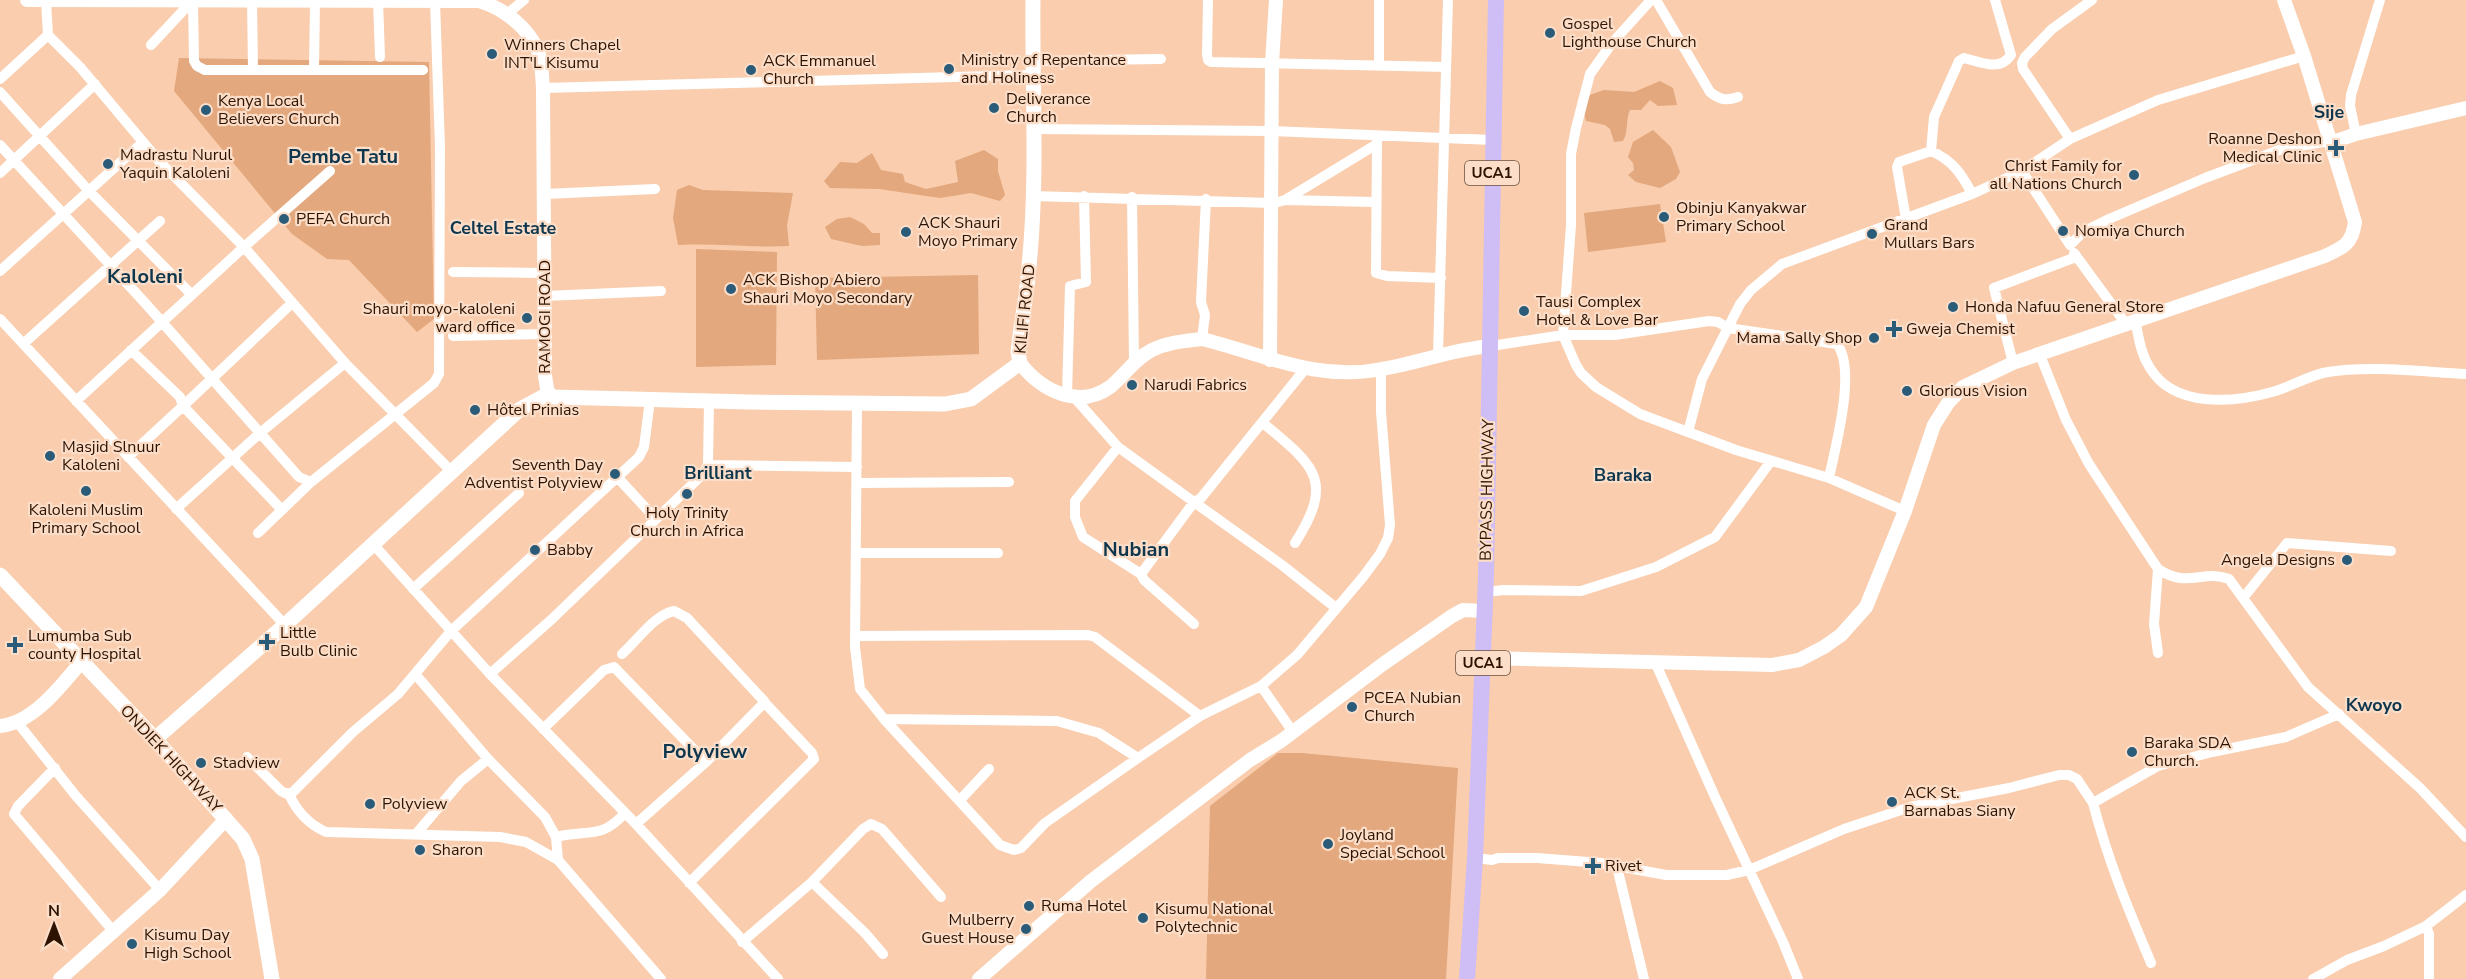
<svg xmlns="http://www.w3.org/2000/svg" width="2466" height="979" viewBox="0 0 2466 979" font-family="'Nunito Sans',sans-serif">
<rect width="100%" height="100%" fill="#f9cdad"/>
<path fill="#e3a87d" d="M179,58L429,62L434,319L417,332L349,260L327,259L292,234L174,91Z
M1660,81L1673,88L1677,105L1658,106L1650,100L1641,110H1630C1625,121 1629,131 1623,141L1614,142L1610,129L1605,125L1586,121L1583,108L1587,96L1604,90L1634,92Z
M1653,130L1671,147L1680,172L1676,179L1660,188L1636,182L1628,175L1634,170L1633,163L1628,157L1633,142Z
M984,150L998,159V171L1005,195L1000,201L971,193L940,198L879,189L830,188L824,181L840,162L857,163L872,153L881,170L903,174L905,182L926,189L958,182L955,161Z
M689,185L703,190L793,193L787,225L789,246C751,248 715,243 678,245L673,218L677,190Z
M1660,204L1666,242L1588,252L1584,213Z
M850,217L864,224L872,233H880V245L862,246L831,239L825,227L837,219Z
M696,249L777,252L776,365L696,367Z
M978,275L979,354L817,360L815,278Z
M1278,753H1302L1458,768L1446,979H1206L1210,806Z"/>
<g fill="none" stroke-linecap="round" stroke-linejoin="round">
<path stroke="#fff" stroke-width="10" d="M378,0L380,57
M1208,0L1207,54L1208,60L1211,62L1446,67
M1651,0L1612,43L1590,74L1576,128L1571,154V225L1563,335L1576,365L1581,373L1596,387L1640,414L1736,450L1829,478L1905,511
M1656,0L1710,92C1720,100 1726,101 1738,97
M46,1L48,35L80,67L159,161L244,247L345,363L451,471
M193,1L194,61L197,66L205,70H423
M252,1L253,70
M507,14L524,0
M151,45L193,0
M1032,61L1161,59
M1379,66V0
M314,70L315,1
M0,79L48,35
M543,88L1032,75
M0,92L89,191L192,295
M1035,129L1271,131L1493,140
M2356,134L2350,106L2351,95L2380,0
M2070,139L2023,69L2022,63L2025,57L2052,29L2092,0
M1377,140L1376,273L1387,276L1441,278
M0,145L146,304L299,477L311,482L434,383L439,374L440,147L435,1
M1931,151C1952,160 1962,174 1972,194
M2022,171L2070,245L2083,232L2109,219L2205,178L2282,149L2329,141
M0,173L95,84
M545,194L655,189
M1032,196L1275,203L1285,200L1377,144
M1132,197L1134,362
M1285,200L1375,202
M1906,219L1897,167L1899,162L1931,151L1934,117L1959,61L1964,58C1980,62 2000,72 2011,55L1995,0
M2074,253L2126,324
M0,271L143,142
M453,272L545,273
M545,296L661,291
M0,319L285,625
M2135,320C2139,337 2140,353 2150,368C2174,408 2233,403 2272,392C2291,387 2309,375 2328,372C2369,365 2424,372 2466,374
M453,336L545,334
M1202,339L1205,315L1201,302L1206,199
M23,344L160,221
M1491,346L1563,335H1615L1709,321L1718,322L1728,328L1837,344C1857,370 1835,448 1829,478
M1438,355L1448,0
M2040,355L2066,420L2089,464L2158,569C2188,589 2202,569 2229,579L2308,687L2420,788L2466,837
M2013,363L1994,288L2076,257
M1067,396L1070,286L1086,282L1084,196
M1073,396L1118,447L1194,502L1201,498L1305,369
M76,401L244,247L330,171
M857,403L855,647L860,689L884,719L1000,845L1014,850L1021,848L1045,823L1138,758L1200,716L1261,686L1293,732
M1263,423C1313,465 1336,479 1295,543
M1688,432L1702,379L1740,304L1751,290L1782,264L1972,194L2022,171L2070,139L2158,100L2304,56
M1118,447L1075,501V517L1083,537L1141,574L1144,580L1194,624
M128,457L183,406L180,397L131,350
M708,465L857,467
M618,478L656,519
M857,483L1009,482
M176,509L260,433L345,363
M282,510L183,406L292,303
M258,533L311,482
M373,544L490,674L552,619L702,475L708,465L709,401
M856,553H998
M2158,569L2154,624L2158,653
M1141,574L1194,502L1282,565L1336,608
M413,589L519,493
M1486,592L1503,590L1581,591L1656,567L1715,537L1771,461
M2244,597L2287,543L2391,551
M855,636L1088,635L1095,637L1200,716
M622,654C637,641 654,615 674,611L687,618L764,701L762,705L706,762L636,824
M1656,664L1715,797L1783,942L1798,979
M490,674L636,824L778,979
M416,675L488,759L545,817L556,837L558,860
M1261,686L1297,655L1363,577L1380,554L1388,538L1390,525L1381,412V370
M884,719L1057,721L1099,733L1138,758
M17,722L76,796L160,890
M543,729L604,670L614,667L706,762
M247,757L281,791L287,794L293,792L353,732L398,694L451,631L639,457L644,447L650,400
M55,768L18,806L14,814L114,932
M289,794C297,812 308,824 326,832L500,837L526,842L558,860L661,979
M960,800L989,769
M2093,803C2108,861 2128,908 2151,963
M416,834L461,781L488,759
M556,837C588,829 601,840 625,813
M1475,858L1492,860L1498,858H1537L1601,863L1666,875H1727L1749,870L1844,829L1910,807L2009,788L2059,775H2069L2077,779L2093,803L2158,766L2212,752L2286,737L2339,714
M1617,867L1644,979
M812,882L865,933L883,954
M689,883L814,759L812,753L764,702
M2426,926L2429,934V979
M742,942L812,882L863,829L871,824L882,829L941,897
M2313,979L2347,960L2384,946L2426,926L2466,895"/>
<path stroke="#fff" stroke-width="14" d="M27,0L479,1C503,8 528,27 538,51C542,62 542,76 543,88L545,376L548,394
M2330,143L2356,134L2466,108
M1270,360L1272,63L1276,0
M1020,363C1041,390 1078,410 1110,387C1125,375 1134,359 1152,350C1168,342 1185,341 1202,339C1263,354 1317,382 1382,369C1419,363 1453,349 1491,346
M1483,658L1772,665L1799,660L1824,647L1841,635L1866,607L1905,511L1934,425L1948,403L1963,387L2013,363L2325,256C2344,247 2352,244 2355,222L2304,56L2284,0
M0,726C33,723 61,686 81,662
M60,979L160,890L226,819
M979,979L1091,881L1250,760L1281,741L1383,664L1452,616L1463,610L1484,611"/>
<path stroke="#fff" stroke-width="15" d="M0,575L155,739L243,839L252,859L272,979
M155,739L285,625L520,409L548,394L554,397L749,402L945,404L971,399L1020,363L1018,352C1021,323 1027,295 1029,266C1038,177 1032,89 1033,0"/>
<path stroke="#cfbdf6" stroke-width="16" d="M1467,979L1475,858L1486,576L1496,0"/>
</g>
<g fill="#2a5b79" stroke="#fbddc8" stroke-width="2">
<circle cx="1550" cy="33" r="6"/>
<circle cx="492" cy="54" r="6"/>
<circle cx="949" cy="69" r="6"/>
<circle cx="751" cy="70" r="6"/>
<circle cx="994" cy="108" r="6"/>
<circle cx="206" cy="110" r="6"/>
<path d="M2333 139h6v6h6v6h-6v6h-6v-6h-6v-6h6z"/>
<circle cx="108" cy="164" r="6"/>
<circle cx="2134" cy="175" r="6"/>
<circle cx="1664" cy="217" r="6"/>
<circle cx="284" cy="219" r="6"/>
<circle cx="2063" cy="231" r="6"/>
<circle cx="906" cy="232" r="6"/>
<circle cx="1872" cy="234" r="6"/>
<circle cx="731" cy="289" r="6"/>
<circle cx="1953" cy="307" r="6"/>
<circle cx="1524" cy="311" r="6"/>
<circle cx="527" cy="318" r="6"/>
<path d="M1891 320h6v6h6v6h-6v6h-6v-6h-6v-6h6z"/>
<circle cx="1874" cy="338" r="6"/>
<circle cx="1132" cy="385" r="6"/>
<circle cx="1907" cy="391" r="6"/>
<circle cx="475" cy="410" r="6"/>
<circle cx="50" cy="456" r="6"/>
<circle cx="615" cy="474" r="6"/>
<circle cx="86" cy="491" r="6"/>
<circle cx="687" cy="494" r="6"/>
<circle cx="535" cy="550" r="6"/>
<circle cx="2347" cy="560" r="6"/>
<path d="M264 633h6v6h6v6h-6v6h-6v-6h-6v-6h6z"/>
<path d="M12 636h6v6h6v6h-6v6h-6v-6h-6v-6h6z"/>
<circle cx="1352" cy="707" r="6"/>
<circle cx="2132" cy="752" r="6"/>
<circle cx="201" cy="763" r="6"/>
<circle cx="1892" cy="802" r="6"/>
<circle cx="370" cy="804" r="6"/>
<circle cx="1328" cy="844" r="6"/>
<circle cx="420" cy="850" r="6"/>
<path d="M1590 857h6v6h6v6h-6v6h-6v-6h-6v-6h6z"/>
<circle cx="1029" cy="906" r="6"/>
<circle cx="1143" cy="918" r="6"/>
<circle cx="1026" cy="929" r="6"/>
<circle cx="132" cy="944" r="6"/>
</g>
<g text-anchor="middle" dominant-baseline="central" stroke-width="4.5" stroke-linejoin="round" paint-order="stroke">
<g fill="#fbddc8" stroke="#6b503c" stroke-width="1.5">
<rect x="1465" y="161" width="54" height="24" rx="4.5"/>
<rect x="1456" y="651" width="54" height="24" rx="4.5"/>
</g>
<g font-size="15" font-weight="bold" fill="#2d1300">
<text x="1492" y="173">UCA1</text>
<text x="1483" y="663">UCA1</text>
</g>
<g font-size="16" fill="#2d1300" stroke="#fbddc8" text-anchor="start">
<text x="1562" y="24">Gospel<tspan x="1562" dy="18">Lighthouse Church</tspan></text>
<text x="504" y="45">Winners Chapel<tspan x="504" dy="18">INT'L Kisumu</tspan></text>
<text x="961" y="60">Ministry of Repentance<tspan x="961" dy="18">and Holiness</tspan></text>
<text x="763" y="61">ACK Emmanuel<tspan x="763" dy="18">Church</tspan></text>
<text x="1006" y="99">Deliverance<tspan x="1006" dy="18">Church</tspan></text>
<text x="218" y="101">Kenya Local<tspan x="218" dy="18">Believers Church</tspan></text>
<text x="2322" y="139" text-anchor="end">Roanne Deshon<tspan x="2322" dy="18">Medical Clinic</tspan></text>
<text x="120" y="155">Madrastu Nurul<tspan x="120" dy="18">Yaquin Kaloleni</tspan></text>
<text x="2122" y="166" text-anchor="end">Christ Family for<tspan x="2122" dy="18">all Nations Church</tspan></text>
<text x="1676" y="208">Obinju Kanyakwar<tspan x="1676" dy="18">Primary School</tspan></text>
<text x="296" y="219">PEFA Church</text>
<text x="918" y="223">ACK Shauri<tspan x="918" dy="18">Moyo Primary</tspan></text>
<text x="1884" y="225">Grand<tspan x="1884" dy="18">Mullars Bars</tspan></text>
<text x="2075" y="231">Nomiya Church</text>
<text x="743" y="280">ACK Bishop Abiero<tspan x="743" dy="18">Shauri Moyo Secondary</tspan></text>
<text x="1536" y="302">Tausi Complex<tspan x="1536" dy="18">Hotel &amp; Love Bar</tspan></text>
<text x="1965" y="307">Honda Nafuu General Store</text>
<text x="515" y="309" text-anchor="end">Shauri moyo-kaloleni<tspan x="515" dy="18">ward office</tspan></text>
<text x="1906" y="329">Gweja Chemist</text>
<text x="1862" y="338" text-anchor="end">Mama Sally Shop</text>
<text x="1144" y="385">Narudi Fabrics</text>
<text x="1919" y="391">Glorious Vision</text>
<text x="487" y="410">Hôtel Prinias</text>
<text x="62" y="447">Masjid Slnuur<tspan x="62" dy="18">Kaloleni</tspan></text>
<text x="603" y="465" text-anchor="end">Seventh Day<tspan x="603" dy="18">Adventist Polyview</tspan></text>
<text x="86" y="510" text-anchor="middle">Kaloleni Muslim<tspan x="86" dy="18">Primary School</tspan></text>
<text x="687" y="513" text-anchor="middle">Holy Trinity<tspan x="687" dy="18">Church in Africa</tspan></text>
<text x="547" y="550">Babby</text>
<text x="2335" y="560" text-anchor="end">Angela Designs</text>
<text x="280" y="633">Little<tspan x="280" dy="18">Bulb Clinic</tspan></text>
<text x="28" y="636">Lumumba Sub<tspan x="28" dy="18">county Hospital</tspan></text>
<text x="1364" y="698">PCEA Nubian<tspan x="1364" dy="18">Church</tspan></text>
<text x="2144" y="743">Baraka SDA<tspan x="2144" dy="18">Church.</tspan></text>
<text x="213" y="763">Stadview</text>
<text x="1904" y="793">ACK St.<tspan x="1904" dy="18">Barnabas Siany</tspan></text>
<text x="382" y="804">Polyview</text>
<text x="1340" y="835">Joyland<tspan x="1340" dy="18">Special School</tspan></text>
<text x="432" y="850">Sharon</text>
<text x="1605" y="866">Rivet</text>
<text x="1041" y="906">Ruma Hotel</text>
<text x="1155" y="909">Kisumu National<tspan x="1155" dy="18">Polytechnic</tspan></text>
<text x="1014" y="920" text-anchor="end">Mulberry<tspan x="1014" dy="18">Guest House</tspan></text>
<text x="144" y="935">Kisumu Day<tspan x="144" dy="18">High School</tspan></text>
</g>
<g font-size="16" fill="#2d1300" stroke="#fbddc8">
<text transform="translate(1025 309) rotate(-84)">KILIFI ROAD</text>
<text transform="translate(545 317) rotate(-90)">RAMOGI ROAD</text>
<text transform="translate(1487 490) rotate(-89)">BYPASS HIGHWAY</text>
<text transform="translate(171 759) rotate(47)">ONDIEK HIGHWAY</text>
</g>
<g font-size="18" font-weight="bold" fill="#0e374e" stroke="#fbddc8">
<text x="2329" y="112">Sije</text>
<text x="503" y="228">Celtel Estate</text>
<text x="718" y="473">Brilliant</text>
<text x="1623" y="475">Baraka</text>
<text x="2374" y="705">Kwoyo</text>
</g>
<g font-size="20" font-weight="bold" fill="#0e374e" stroke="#fbddc8">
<text x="343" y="156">Pembe Tatu</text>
<text x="145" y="276">Kaloleni</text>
<text x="1136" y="549">Nubian</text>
<text x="705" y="751">Polyview</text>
</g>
</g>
<g transform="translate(54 925)" stroke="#fbddc8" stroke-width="4.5" paint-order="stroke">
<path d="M0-4.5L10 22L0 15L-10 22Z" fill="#2d1300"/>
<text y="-9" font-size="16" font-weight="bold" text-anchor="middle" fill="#2d1300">N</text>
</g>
</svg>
